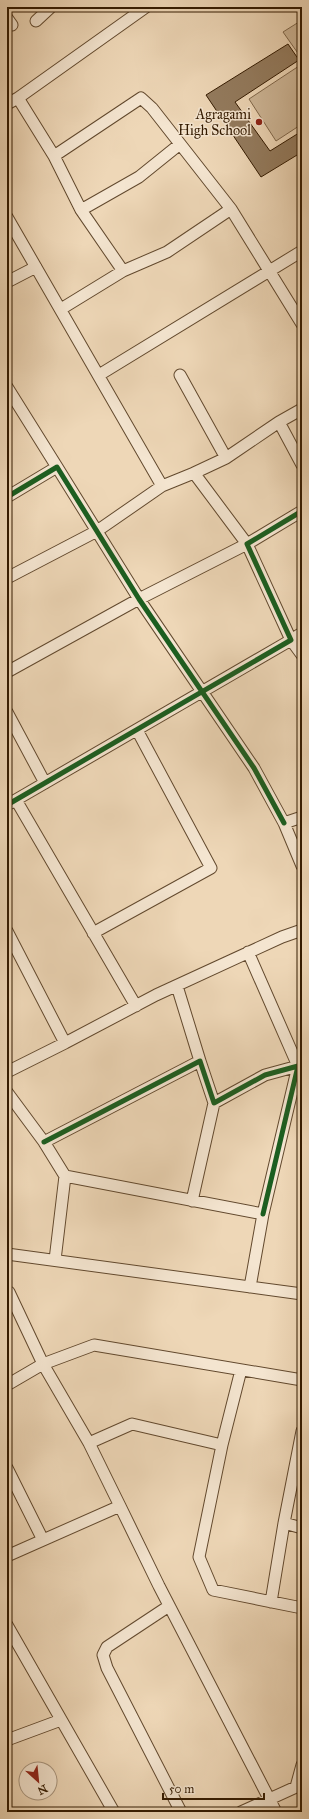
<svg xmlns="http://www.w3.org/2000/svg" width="309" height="1819" viewBox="0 0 309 1819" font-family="'IM FELL Great Primer',serif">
<rect width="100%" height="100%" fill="#eed7b7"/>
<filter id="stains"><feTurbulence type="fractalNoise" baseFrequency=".005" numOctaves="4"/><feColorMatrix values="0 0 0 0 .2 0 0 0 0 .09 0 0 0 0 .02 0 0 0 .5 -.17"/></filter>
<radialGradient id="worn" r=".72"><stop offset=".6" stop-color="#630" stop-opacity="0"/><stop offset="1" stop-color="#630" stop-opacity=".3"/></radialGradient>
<path fill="#ceb798" stroke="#80684c" d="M302,20V59L283,32Z
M302,64V124L276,141L249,99Z"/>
<path fill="#947c5f" stroke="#331a00" d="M288,44L299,60L235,102L270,151L302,131V152L261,177L206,95Z"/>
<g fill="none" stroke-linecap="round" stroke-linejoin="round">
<defs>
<path id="minor" d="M7,18L12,25
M36,21L51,7
M7,104L18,98
M54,156L141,98L152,108L231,209L302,324
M81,210L139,177L180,144
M7,217L162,486L194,473
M123,271L81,210L54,156L18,98L146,7
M7,282L36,267
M61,309L123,271L167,252L231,209
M99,375L302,251
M180,375L226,458
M7,387L57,467
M279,422L302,465
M7,497L57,467L139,599L254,768L284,823
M7,578L97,531L162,486
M302,633L291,640L302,655
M7,672L139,599L247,544L194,473L226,458L279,422L302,409
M7,712L45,783
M16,800L136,1006
M7,805L291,640L247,544L302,511
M302,817L284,823L302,866
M7,931L65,1043L156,995L282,937L302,930
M93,933L211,868L137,730
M248,952L298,1066L302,1064
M177,986L200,1061
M7,1072L65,1043
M7,1092L44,1142L65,1176L263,1214L250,1287
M44,1142L200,1061L214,1103L265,1075L298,1066L263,1214
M192,1201L214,1103
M7,1254L302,1294
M55,1260L65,1176
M9,1292L43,1364L94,1345L302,1380
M7,1385L43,1364L89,1443L132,1424L222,1445L241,1370
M302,1431L284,1523L302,1528
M222,1445L199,1557L213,1590L302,1608
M7,1468L43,1540
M120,1506L159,1586L276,1812
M7,1556L120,1506L89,1443
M271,1602L284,1523
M169,1606L107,1647L103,1655L107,1668L181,1812
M7,1625L114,1812
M7,1740L61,1720
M241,1812L296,1787L302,1765"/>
</defs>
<use href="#minor" stroke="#62492e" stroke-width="13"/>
<use href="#minor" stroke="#f4e5d0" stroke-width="11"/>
<defs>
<path id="cycleway" d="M7,497L57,467L139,599L254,768L284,823
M7,805L291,640L247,544L302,511
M44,1142L200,1061L214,1103L265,1075L298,1066L263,1214"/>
</defs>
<use href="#cycleway" stroke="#f4e5d0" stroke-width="8"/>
<use href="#cycleway" stroke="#1b5e20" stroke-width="5"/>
</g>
<circle fill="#8f2418" stroke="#f4e5d0" stroke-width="1.5" cx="259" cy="122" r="4"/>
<g text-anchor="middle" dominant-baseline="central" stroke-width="3" stroke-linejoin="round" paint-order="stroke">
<g font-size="14" fill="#331a00" stroke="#f4e5d0" text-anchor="end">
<text x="251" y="114">Agragami<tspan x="251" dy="16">High School</tspan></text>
</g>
</g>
<rect width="309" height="1819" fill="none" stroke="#eed7b7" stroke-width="24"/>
<rect x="8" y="8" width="293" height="1803" fill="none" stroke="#331a00" stroke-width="2"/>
<rect x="12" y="12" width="285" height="1795" fill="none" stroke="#331a00"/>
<g transform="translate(38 1781) rotate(153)"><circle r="19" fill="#f4e5d0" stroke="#a7947d"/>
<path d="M0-3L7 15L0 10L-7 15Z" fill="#8f2418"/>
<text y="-6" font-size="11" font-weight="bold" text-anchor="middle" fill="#331a00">N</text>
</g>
<path d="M163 1793v6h101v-6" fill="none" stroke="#331a00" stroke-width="2"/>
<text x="169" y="1793" font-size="12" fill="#331a00" stroke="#f4e5d0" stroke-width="3" paint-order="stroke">50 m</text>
<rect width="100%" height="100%" filter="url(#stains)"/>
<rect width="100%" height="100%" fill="url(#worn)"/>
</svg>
